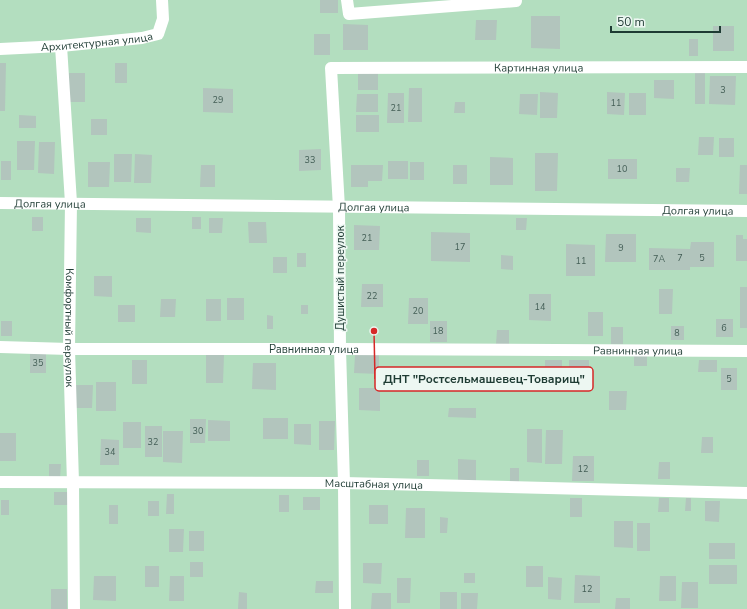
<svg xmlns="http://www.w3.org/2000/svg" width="747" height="609" viewBox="0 0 747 609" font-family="'Nunito Sans',sans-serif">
<rect width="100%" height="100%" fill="#ddeae4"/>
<path fill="#b3debf" d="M0,0H747V609H0Z"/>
<path fill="#b2c5bd" d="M320,0H338V13H320Z
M531,16H560V49L531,48Z
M476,20H497L496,40H475Z
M343,24L368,25V50H343Z
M713,26H734V51H713Z
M314,34H330V55H314Z
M689,39H698V56H689Z
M0,63H6L5,111H0Z
M115,63H127V83H115Z
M358,68H378V90H358Z
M695,71H705V104H695Z
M69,73H85V102H69Z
M710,76H736L735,105L709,104Z
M654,80H674V99L654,98Z
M203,88L233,89V113L203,112Z
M409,88H422V122H408Z
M540,92L558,93L557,118H540Z
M607,92L625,93L624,115L607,114Z
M388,93H404V123H387Z
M629,93H646V115H629Z
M357,94H378V112H356Z
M520,94H538L537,115L519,114Z
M455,102H465V113H454Z
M19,115L36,116V128H19Z
M356,115H379V132H356Z
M91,119H107V135H91Z
M699,137H714L713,155H698Z
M719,138H734V157H719Z
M17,141H35L34,170H17Z
M39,142H55L54,174L38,173Z
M321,149V170L299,171V150Z
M535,153H558L557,191H535Z
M114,154H132L131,182H114Z
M135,154L152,155L151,183H134Z
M490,157L513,158V185H490Z
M608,159H637V179H608Z
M1,161H11V180H1Z
M388,161H408V179H388Z
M88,162H110L109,187H88Z
M410,162H424V180H410Z
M201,165H215V187H200Z
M351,165H383L382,181H368V187H351Z
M453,165H467V184H453Z
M740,165H747V194H739Z
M676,168H690L689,182H676Z
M32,217H43V231H32Z
M192,217H201V229H192Z
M136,218H151V233L136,232Z
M209,218H223L222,233H209Z
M516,218H527L526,230H516Z
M248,222H266L267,243H249Z
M354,225L380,226L379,250H354Z
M431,232L470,233V262L431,261Z
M606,234H636V262H605Z
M736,235H743V239H747V261H736Z
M691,242H714V267H690V270H649V248L690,249Z
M566,244L595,245V276H566Z
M297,253H306V267H297Z
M501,255L513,256V270L501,269Z
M273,257H287V273H273Z
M94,276H112V297L94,296Z
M362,284H383V307H361Z
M740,287H747V328H740Z
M659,289H673L672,314H659Z
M529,294H551V321L529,320Z
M227,298H244V320H227Z
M409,298H428V324H408Z
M161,299H176L175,317H160Z
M206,299H221V321H206Z
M118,305H135V322H118Z
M301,305H308V314H301Z
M588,312H603V336H588Z
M267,315L273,316V329H267Z
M716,319H733V337H716Z
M1,321H12V336H1Z
M430,321H447V342H430Z
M671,326H684V340H671Z
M611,327H623V344H611Z
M497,330H509V344H496Z
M30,354H46V373H30Z
M634,354H647V366H634Z
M206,355H224L223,383H206Z
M355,355H379V374L354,373Z
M132,360H147V384H132Z
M545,360H562V378H545Z
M569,360H589V373H569Z
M699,360H717V372H698Z
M253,363H276V390L252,389Z
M721,368H737V390H721Z
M480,376H497V392H480Z
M96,382H116V411H96Z
M76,385H93L92,408H75Z
M359,388H380V411L359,410Z
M609,391H627L626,410H609Z
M449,408H476V418L448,417Z
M263,418H288V439H263Z
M190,419H206L205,443H190Z
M208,420L230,421V441H208Z
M319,421H335L334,450H319Z
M123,422H141V448H123Z
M294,424H311V445L294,444Z
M145,426H162V457H145Z
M527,429H542V463L527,462Z
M546,430H563L562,464H545Z
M163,431H183L182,463L163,462Z
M0,433H16V461H0Z
M702,437H713V453H701Z
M101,439L119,440V465H100Z
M573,456H594V481H572Z
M458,459L476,460V481H458Z
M417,460H429V476H417Z
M659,462H670V479H658Z
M49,464H61L60,478H49Z
M510,468H519V483L510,482Z
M54,492H74V505H54Z
M167,494H174V514H166Z
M279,495H289V512H279Z
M303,497H320V510H303Z
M570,498H582V517H570Z
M659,498H669V512H658Z
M686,498H691V511H685Z
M1,500H9V515H1Z
M148,501H159V516H148Z
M705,501H720L719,522L705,521Z
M109,505H118V524H109Z
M369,505H388V524H369Z
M406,508H425V538H405Z
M440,517L448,518L447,533H440Z
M614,521H633V548L614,547Z
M637,523H650V551H637Z
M169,529H184L183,552H169Z
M189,531H204V551H189Z
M709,543H735V559H709Z
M190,562H203V577H190Z
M363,563H382L381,584L363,583Z
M709,565H737V584H709Z
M145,566H159V587H145Z
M526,566H543V587H526Z
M464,573H475V583H464Z
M575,575L600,576V603H574Z
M94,576H116V601L93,600Z
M170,576H184V601H169Z
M660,576H676V601H659Z
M548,577L562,578L561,600L548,599Z
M397,578H411L410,603H397Z
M316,581H333V593H315Z
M682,582H698V608H681Z
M51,589H67V609H51Z
M239,592L247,593V609H238Z
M440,592H457V609H440Z
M372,593H391V609H371Z
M461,593H478L477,609H461Z
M616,598H630V609H615Z"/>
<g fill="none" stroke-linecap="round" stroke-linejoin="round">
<g stroke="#fff" stroke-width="12">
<path d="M347,0L349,14L516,1"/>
<path id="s1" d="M61,46L71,203L69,349L73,483L74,609"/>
<path id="s2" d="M0,49L61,46L142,38L158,34L163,19L162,0"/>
<path id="s3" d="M0,203L747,211"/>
<path id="s4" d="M0,347L69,349H340L747,351"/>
<path id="s5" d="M0,482L344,483L747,493"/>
<path id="s6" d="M345,609L344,483L340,349L339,208L331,68L747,67"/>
</g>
</g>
<g text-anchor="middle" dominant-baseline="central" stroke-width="3" stroke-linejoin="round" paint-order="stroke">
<g font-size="9" fill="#435e56">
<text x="723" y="90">3</text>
<text x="218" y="100">29</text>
<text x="616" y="103">11</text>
<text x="396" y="108">21</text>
<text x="310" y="160">33</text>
<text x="622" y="169">10</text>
<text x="367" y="238">21</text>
<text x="460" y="247">17</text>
<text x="621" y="248">9</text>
<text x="680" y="258">7</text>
<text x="702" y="258">5</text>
<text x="659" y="259">7А</text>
<text x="581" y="261">11</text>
<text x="372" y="296">22</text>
<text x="540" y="307">14</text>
<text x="418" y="311">20</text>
<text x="724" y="328">6</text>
<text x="438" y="331">18</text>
<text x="677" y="333">8</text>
<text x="38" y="363">35</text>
<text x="729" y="379">5</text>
<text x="198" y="431">30</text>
<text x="153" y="442">32</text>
<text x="110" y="452">34</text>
<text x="583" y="469">12</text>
<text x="587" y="589">12</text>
</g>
<g font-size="11" fill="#1e3b33" stroke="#edf7f2">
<text stroke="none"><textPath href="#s2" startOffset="97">Архитектурная улица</textPath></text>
<text stroke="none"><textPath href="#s6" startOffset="749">Картинная улица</textPath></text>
<text stroke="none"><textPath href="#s3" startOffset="50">Долгая улица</textPath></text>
<text stroke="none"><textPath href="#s3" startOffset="374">Долгая улица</textPath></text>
<text stroke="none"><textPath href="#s3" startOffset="698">Долгая улица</textPath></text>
<text transform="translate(340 278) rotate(-90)">Душистый переулок</text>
<text stroke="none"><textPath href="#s1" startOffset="282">Комфортный переулок</textPath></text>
<text stroke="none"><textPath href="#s4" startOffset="314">Равнинная улица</textPath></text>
<text stroke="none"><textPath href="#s4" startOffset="638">Равнинная улица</textPath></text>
<text stroke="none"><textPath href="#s5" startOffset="374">Масштабная улица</textPath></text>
</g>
</g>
<path fill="none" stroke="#d62828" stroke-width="1.5" d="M374 331L375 379"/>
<circle fill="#d62828" stroke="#edf7f2" stroke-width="1.5" cx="374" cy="331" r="4"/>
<rect fill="#edf7f2" stroke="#d62828" stroke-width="1.5" x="375" y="367" width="218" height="24" rx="4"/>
<g font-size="12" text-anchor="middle" font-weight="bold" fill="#1e3b33">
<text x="484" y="383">ДНТ "Ростсельмашевец-Товарищ"</text>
</g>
<path d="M611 26v6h109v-6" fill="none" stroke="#1e3b33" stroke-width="2"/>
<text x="617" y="26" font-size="12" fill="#1e3b33" stroke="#edf7f2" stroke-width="3" paint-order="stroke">50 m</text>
</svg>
